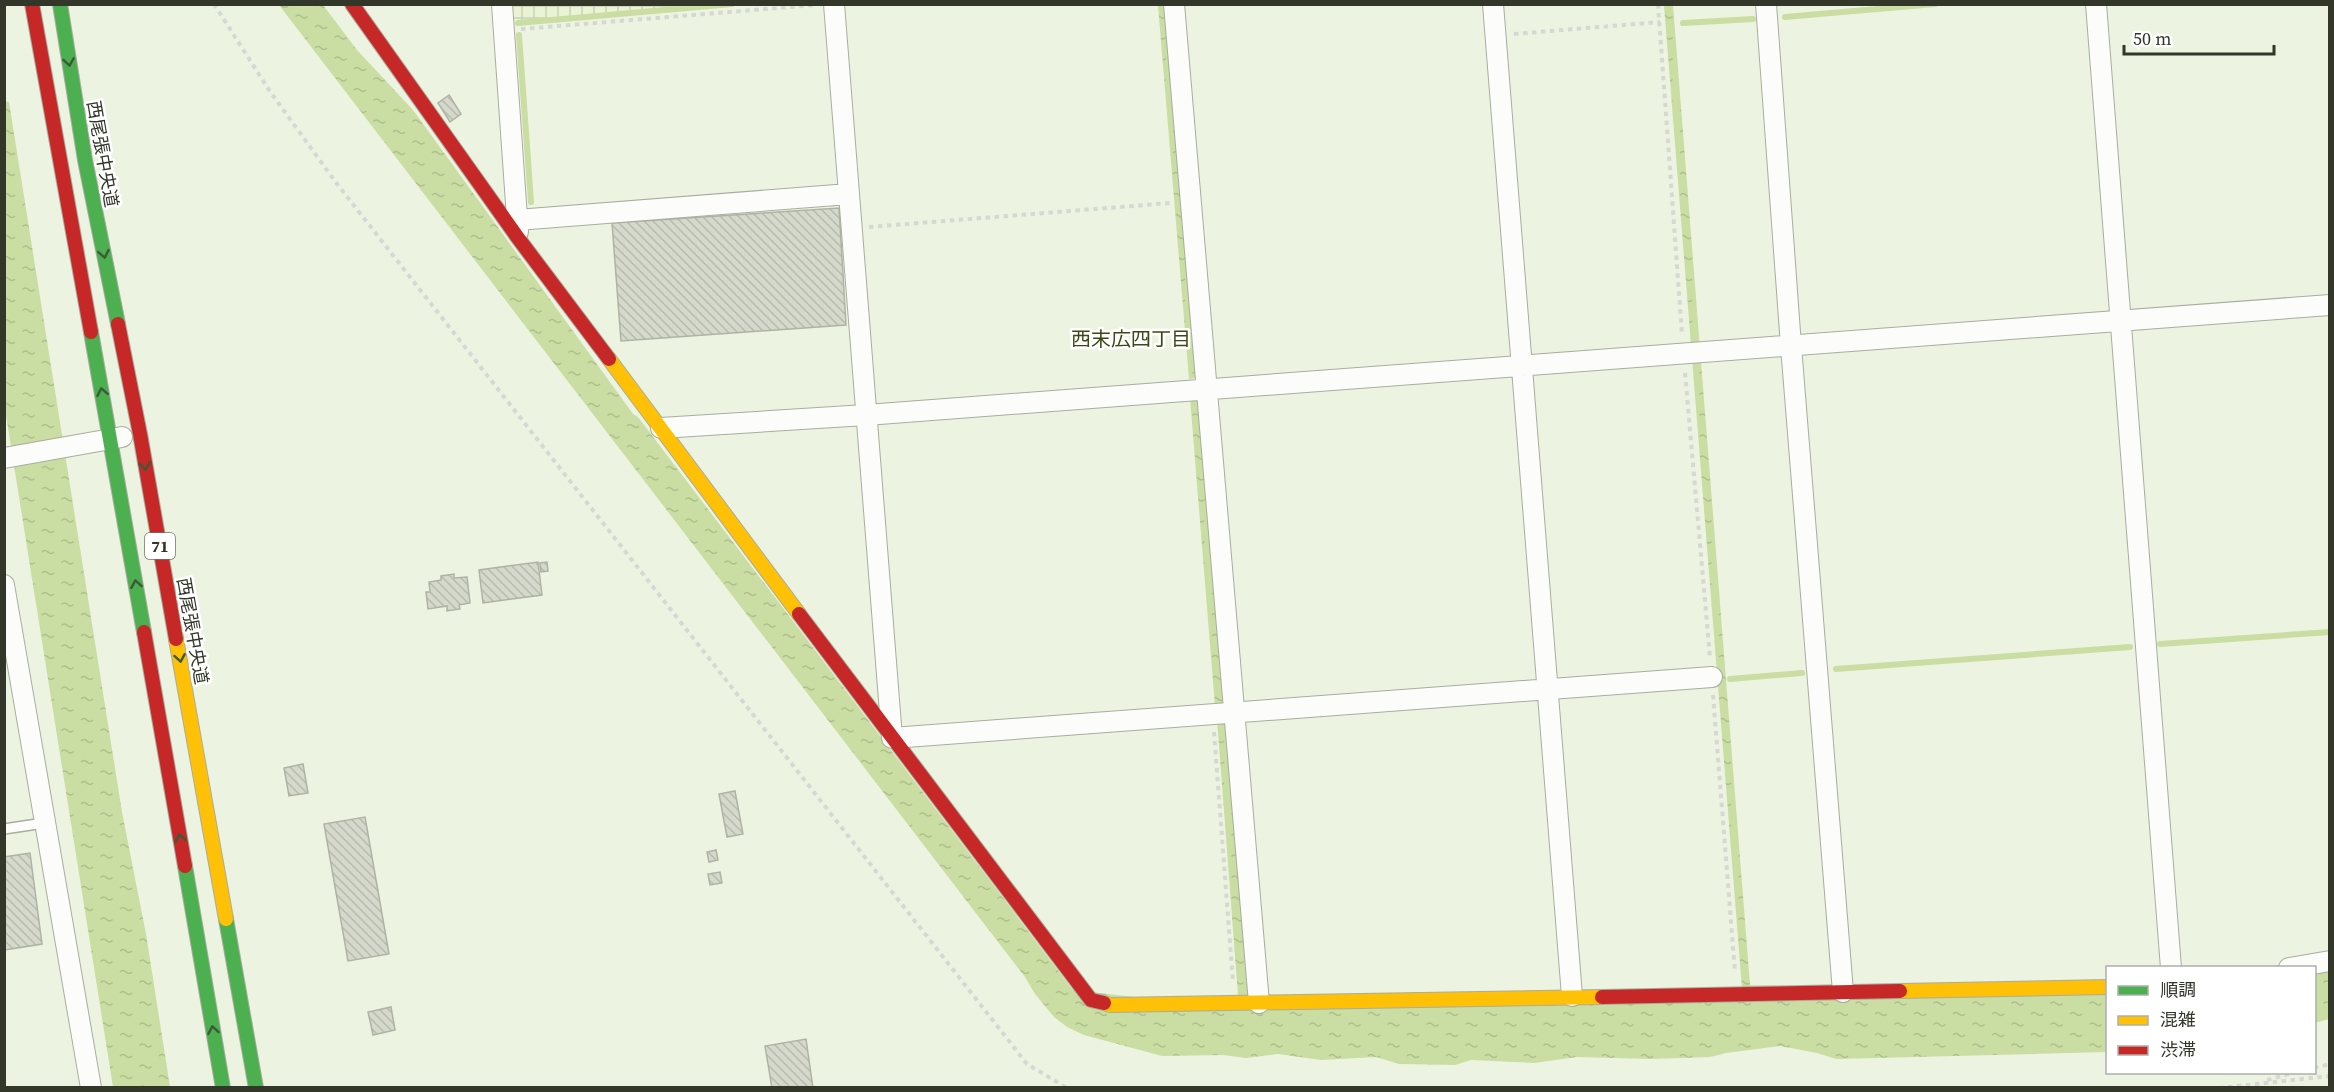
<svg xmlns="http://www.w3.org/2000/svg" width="2334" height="1092" viewBox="0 0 2334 1092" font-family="'Source Serif 4','Noto Sans JP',serif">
<defs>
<pattern id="industrial-grid" width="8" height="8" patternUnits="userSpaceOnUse" patternTransform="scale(1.5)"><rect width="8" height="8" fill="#eaf4d5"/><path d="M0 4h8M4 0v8" fill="none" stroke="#c9d2b7"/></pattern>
<pattern id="water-ripples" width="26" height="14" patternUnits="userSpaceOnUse" patternTransform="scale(1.5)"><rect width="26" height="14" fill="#cadda2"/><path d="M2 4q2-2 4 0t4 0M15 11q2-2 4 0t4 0" fill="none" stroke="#aebe8c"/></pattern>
<pattern id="building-back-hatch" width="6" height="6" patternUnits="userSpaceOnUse" patternTransform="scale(1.5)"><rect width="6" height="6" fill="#d4d9cb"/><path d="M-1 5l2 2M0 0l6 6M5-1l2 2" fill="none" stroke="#b6bbae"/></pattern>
</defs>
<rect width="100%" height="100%" fill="#edf3e1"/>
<path fill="url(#industrial-grid)" d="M511,4L705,5L512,22Z"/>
<path fill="url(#water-ripples)" d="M279,5H323L357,50L413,110L633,414L638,417L1073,990L1239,1009L1217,719L1225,718L1246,973L1251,974L1253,1009L1743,1001L1664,5H1673L1750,985L2107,995V1052L1836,1059L1817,1053L1780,1046L1726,1053L1710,1057L1651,1059L1577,1057L1534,1063L1471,1060L1455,1065L1399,1064L1376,1057L1321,1060L1278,1054L1246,1058L1223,1055L1162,1056L1084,1035L1067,1027L1054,1017L1035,994L1025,977Z
M1158,5H1167L1198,378L1189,379Z
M4,101L9,102L122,812L146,934L170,1087H113L5,409Z
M1190,398H1198L1223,706H1215Z
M2329,970V1019L2315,1023V973Z"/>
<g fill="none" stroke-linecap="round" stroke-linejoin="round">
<path stroke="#cadda2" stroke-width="6" d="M1785,17L1935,4
M518,23L732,4
M1683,23L1753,19
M519,35L531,202
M2160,644L2330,632
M1836,669L2130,647
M1730,679L1802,673"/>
</g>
<path fill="url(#building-back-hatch)" stroke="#aeb3a5" stroke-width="1.5" d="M449,95L461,114L450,122L438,103Z
M839,208L846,325L621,341L612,223Z
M538,562L542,595L483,603L479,570Z
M547,562L548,571L541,572L540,563Z
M454,574V578L467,577L470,603L459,605L460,609L447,611V606L428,609L426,592H430L429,582L441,580V576Z
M303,764L308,793L289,796L284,768Z
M735,791L743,834L727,837L719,794Z
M365,817L389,954L348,961L324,824Z
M716,850L718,860L709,862L707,852Z
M30,853L42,944L4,950V857Z
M720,872L722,883L710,885L708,874Z
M391,1007L395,1030L373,1035L368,1012Z
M806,1039L813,1088H772L765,1046Z"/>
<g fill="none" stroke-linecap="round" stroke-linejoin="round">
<defs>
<path id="lane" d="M4,829L44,823"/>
<path id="street" d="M502,4L518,232
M834,4L892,738L1712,677
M1174,4L1259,1003
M1493,4L1572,996
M1766,4L1791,346L1843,992
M2096,4L2171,968
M517,220L849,194
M661,428L866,415L2330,305
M4,458L122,437
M4,585L91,1088
M2289,968L2330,961"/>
<path id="fast" d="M60,4L85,160L118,324
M91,332L144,632
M185,866L223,1088
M226,919L256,1088"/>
<path id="slow" d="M609,359L799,614
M176,639L226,919
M1900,991L2108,987
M1104,1003L1110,1005L1602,997"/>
<path id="jam" d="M32,4L91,332
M352,4L518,238L609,359
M118,324L140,434L176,639
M799,614L1091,1000L1104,1003
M144,632L185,866
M1602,997L1900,991"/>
</defs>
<use href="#lane" stroke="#a8ad9f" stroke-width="12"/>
<use href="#street" stroke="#a8ad9f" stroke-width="22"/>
<use href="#fast" stroke="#a8ad9f" stroke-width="16"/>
<use href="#slow" stroke="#a8ad9f" stroke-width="16"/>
<use href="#jam" stroke="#a8ad9f" stroke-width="16"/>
<path stroke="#d6d8d3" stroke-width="4" stroke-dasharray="4.5 4.5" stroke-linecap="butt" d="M214,4L269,90L334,180L1027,1064L1067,1088
M1658,4L1682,335
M521,29L815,5
M1514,34L1660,22
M869,227L1170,203
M1685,373L1710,658
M1713,695L1735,972
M1214,732L1233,982
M2314,1068L2330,1064
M2267,1080L2296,1072
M2219,1088L2330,1076"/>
<use href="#lane" stroke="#fcfdfa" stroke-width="9"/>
<use href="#street" stroke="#fcfdfa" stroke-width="20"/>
<use href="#fast" stroke="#4caf50" stroke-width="14"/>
<use href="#slow" stroke="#ffc107" stroke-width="14"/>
<use href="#jam" stroke="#c62828" stroke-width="14"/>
</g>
<defs><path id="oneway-chevron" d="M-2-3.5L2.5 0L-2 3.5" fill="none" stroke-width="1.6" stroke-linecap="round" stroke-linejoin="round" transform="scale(1.5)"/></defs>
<g stroke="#3a5b35">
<use href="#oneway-chevron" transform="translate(69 62) rotate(81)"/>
<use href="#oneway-chevron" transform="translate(104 254) rotate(79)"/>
<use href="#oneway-chevron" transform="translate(102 392) rotate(-101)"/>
<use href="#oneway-chevron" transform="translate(145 466) rotate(80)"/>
<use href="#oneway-chevron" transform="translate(136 584) rotate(-100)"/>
<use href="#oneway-chevron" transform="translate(180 658) rotate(80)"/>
<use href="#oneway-chevron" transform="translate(180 838) rotate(-100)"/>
<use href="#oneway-chevron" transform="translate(213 1030) rotate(-100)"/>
</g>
<g text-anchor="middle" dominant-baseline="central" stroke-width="5" stroke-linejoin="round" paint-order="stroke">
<rect fill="#fff" stroke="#70736a" stroke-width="1.5" x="145" y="533" width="30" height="26" rx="4.5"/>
<g font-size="16" font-weight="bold" fill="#32372a">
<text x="160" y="546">71</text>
</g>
<g font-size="18" fill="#32372a" stroke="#fff">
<text transform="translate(103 154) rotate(80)">西尾張中央道</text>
<text transform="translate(193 631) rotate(80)">西尾張中央道</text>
</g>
<g font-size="20" fill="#3b4a14" stroke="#fff">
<text x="1131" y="339">西末広四丁目</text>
</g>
</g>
<rect width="2334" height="1092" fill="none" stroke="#32372a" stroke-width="12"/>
<rect x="2106" y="966" width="210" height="108" fill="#ffffff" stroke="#adafaa" stroke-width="1.5"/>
<rect x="2118" y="986" width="30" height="9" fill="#4caf50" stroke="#adafaa" stroke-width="1.5"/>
<text x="2160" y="996" font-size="18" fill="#32372a">順調</text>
<rect x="2118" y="1016" width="30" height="9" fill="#ffc107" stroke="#adafaa" stroke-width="1.5"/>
<text x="2160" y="1026" font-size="18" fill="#32372a">混雑</text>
<rect x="2118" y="1046" width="30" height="9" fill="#c62828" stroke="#adafaa" stroke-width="1.5"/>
<text x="2160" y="1056" font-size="18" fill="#32372a">渋滞</text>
<path d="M2124 45v9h150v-9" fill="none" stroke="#32372a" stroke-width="3"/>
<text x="2133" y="45" font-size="18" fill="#32372a" stroke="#ffffff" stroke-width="4.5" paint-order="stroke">50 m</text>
</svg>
